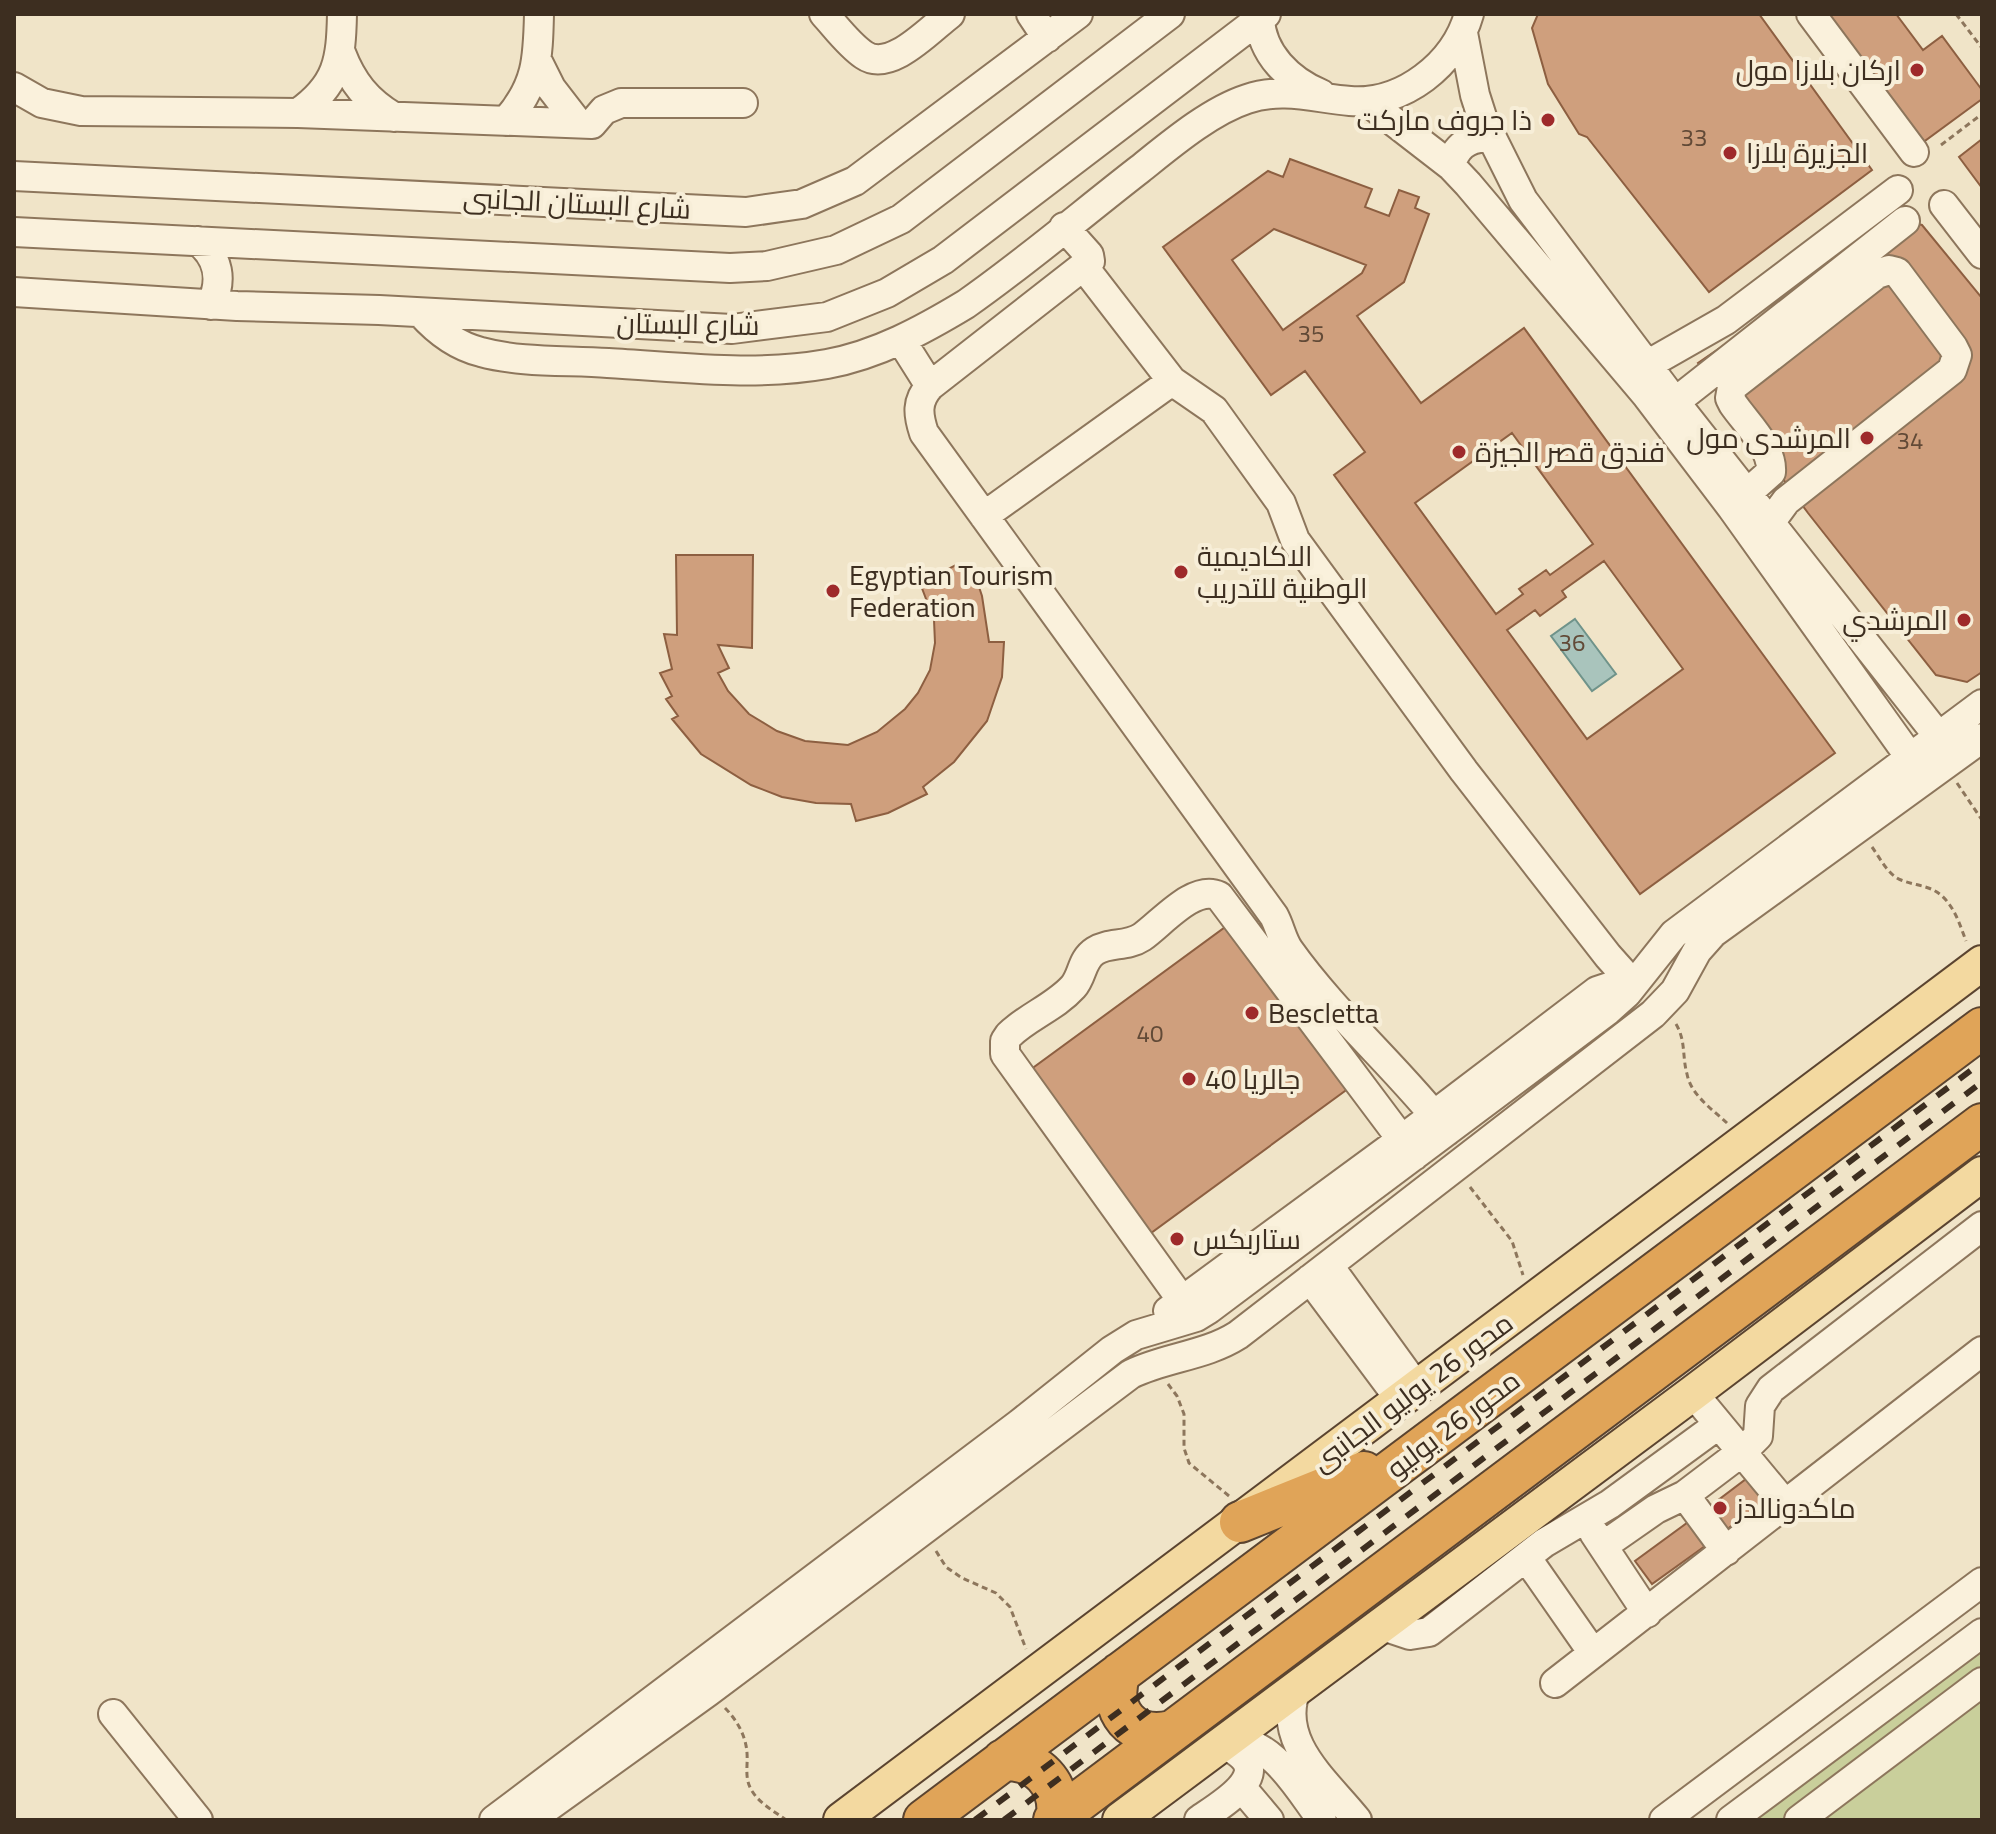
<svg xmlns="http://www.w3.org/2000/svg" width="1996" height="1834" viewBox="0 0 1996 1834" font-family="Georgia,Cairo,serif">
<rect width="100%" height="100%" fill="#f0e4c8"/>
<path fill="#c9cf9b" d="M1982,1642V1820H1744Z"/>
<path fill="#a9c4bc" stroke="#6f938a" stroke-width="2" d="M1575,619L1616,674L1592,691L1551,636Z"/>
<path fill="#cf9f7d" stroke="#8d5f41" stroke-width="2" fill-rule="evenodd" d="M1538,14H1759L1872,170L1709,292L1587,137L1579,134L1548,84L1532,28Z
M1826,14H1896L1923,50L1942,36L1982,90V99L1922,143Z
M1982,139V188L1959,157Z
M1290,159L1372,189L1365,207L1389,216L1399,190L1419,197L1415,208L1429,214L1404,282L1357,316L1421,403L1524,328L1835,753L1640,894L1334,475L1365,452L1305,371L1271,395L1163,247L1268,171L1283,177ZM1274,229L1366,265L1362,273L1283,330L1232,260ZM1512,433L1593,544L1550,575L1546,570L1519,589L1523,594L1496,614L1415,503ZM1604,561L1683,669L1587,739L1507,630L1535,610L1540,616L1566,597L1562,591Z
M1905,221L1922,225L1982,298V672L1967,682L1936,675L1808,513L1698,363Z
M676,555H753L752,648L718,645L729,668L718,673L728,691L749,714L777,731L805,741L848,745L877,732L905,709L918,693L930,670L935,643L934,620L920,583L958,564L966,577L974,572L982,596L989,642H1004L1002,677L987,721L954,762L923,787L927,794L888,813L856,821L851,804L816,803L782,797L751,785L701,754L672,719L678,716L666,699L672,696L660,673L672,669L664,634L677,635Z
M1228,925L1349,1088L1151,1233L1030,1070Z
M1754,1473L1772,1496L1726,1530L1709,1507Z
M1695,1517L1712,1541L1652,1584L1635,1561Z"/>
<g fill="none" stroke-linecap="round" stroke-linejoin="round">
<defs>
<path id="minor" d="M824,14C836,27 849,45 864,55C890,73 929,30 950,14
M1031,14L1047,38
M1811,14L1914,152
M1260,18C1261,54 1290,81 1321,94
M1463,33L1475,95L1483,120L1523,200L1675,402L1950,751
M341,53C352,82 367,101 394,117
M538,62L551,88L578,123
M14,87L42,103L81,111L298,113L592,124L604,110L621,103H743
M1367,101L1451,166L1468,184L1647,396L1732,508L1919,770
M298,113C338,85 341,60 342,14
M506,121C537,86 538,59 539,14
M1451,166C1455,146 1470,136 1490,138
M14,176L746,212L802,204L855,181L1078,14
M1944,205L1982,254
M1064,227L1089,255L1090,261L930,386C916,401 918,415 924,433L1274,916C1280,927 1282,940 1289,950C1336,1016 1398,1068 1447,1131
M14,232L730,268L767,266L836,250L901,219L1170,14
M198,241C219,258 223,280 211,305
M1084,267L1172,381L1214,410L1281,503L1295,540L1464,771L1608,956L1633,984
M14,292L237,306L379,310L732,329L827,317L887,293L943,260L1266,14
M421,313C437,331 457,346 481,352C521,363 567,360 608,363C681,367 754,377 827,364C877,355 923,330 966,304C1026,262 1082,214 1140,169C1170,145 1210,111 1247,99C1282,87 1315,98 1350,101C1403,105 1455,64 1469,14
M901,340L930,386
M1647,365L1726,320L1898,190
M1675,402L1905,221
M1735,504L1771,472C1773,448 1746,423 1733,404L1730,398L1732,387L1877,274L1889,270L1897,272L1953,347L1957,355L1952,370L1786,501L1775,516L1773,525
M984,516L1172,381
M1329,1266L1418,1389
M1310,1279L1401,1401
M1181,1299L1005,1054V1041L1009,1035C1027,1017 1055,1007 1073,987C1083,976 1081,960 1095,951C1109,942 1127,947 1142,937C1162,923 1194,884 1219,896L1414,1156
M1168,1311L1401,1140L1597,991L1609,987L1627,993
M1693,1393L1785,1504
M1685,1495L1726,1551
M1594,1533L1647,1613
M1603,1546L1656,1509L1685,1495L1743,1451L1758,1436L1760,1406L1771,1389L1982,1226
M1526,1557L1593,1653
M1380,1625L1410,1635L1429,1632L1544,1543L1610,1504L1718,1425
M1555,1683L1982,1351
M1297,1687C1274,1741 1326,1781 1357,1820
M113,1714L198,1820
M1227,1739C1274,1741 1296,1786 1322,1820
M1242,1788L1269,1820
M494,1820L1019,1424L1112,1350L1136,1335L1196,1317L1209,1309L1607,1011L1627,993L1674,934L1982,704
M530,1820L708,1692L1131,1374C1166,1357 1205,1356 1238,1335L1653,1014L1675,991L1697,951L1713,933L1982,738
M1199,1820C1214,1809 1265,1781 1244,1758C1239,1752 1229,1747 1223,1742
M1664,1820L1982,1582
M1731,1820L1982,1633
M1799,1820L1982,1682"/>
<path id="major" d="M841,1820L1982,963
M1120,1820L1693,1393L1982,1174"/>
<path id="highway" d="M1240,1522L1364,1472
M1120,1673C1107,1711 1132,1741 1172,1731
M1003,1760C1038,1759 1061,1783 1057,1818
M924,1820L1982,1028
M1054,1820L1982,1124"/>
</defs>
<use href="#minor" stroke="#8d765c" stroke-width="32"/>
<use href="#major" stroke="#5b4430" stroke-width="38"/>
<use href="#highway" stroke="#5b4430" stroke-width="44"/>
<path stroke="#8d765c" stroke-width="3" stroke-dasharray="6 4" stroke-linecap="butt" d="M1956,14L1982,48
M1941,145L1982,114
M1957,783L1982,820
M1872,847C1880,858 1888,875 1901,880C1916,886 1930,885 1942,896C1955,908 1960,925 1966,941
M1676,1024C1686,1041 1682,1056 1687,1074C1691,1095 1712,1109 1727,1123
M1470,1187L1512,1241L1523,1275
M1168,1384L1177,1396L1184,1414V1448L1189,1463L1229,1496
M936,1551L946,1567L962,1578L996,1593L1010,1607L1026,1649
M725,1708C737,1720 746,1736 747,1753C748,1767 744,1778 752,1791C760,1804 774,1811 786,1820"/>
<use href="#minor" stroke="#faf1dc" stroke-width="28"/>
<use href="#major" stroke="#f3d9a0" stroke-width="34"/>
<use href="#highway" stroke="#e0a458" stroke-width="40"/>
<path stroke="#3d2e20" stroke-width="6" stroke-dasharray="14 14" stroke-linecap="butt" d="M975,1820L1982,1062
M1004,1820L1982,1082"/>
</g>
<g fill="#9e2a2b" stroke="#f7eed8" stroke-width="3">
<circle cx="1917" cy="70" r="8"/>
<circle cx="1548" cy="120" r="8"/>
<circle cx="1730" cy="153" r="8"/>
<circle cx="1867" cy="438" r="8"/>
<circle cx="1459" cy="452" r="8"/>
<circle cx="1181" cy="572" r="8"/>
<circle cx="833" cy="591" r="8"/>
<circle cx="1964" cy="620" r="8"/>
<circle cx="1252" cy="1013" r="8"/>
<circle cx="1189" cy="1079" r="8"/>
<circle cx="1177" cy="1239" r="8"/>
<circle cx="1720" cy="1508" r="8"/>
</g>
<g text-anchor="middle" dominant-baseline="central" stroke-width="8" stroke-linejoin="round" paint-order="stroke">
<g font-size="24" fill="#624a37">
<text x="1694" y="137">33</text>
<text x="1311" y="333">35</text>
<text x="1910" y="440">34</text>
<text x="1572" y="642">36</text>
<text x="1150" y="1033">40</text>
</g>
<g font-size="28" fill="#3d2e20" stroke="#f7eed8" text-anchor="start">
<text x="1901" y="70" text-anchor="end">اركان بلازا مول</text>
<text x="1532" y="120" text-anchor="end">ذا جروف ماركت</text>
<text x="1746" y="153">الجزيرة بلازا</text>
<text x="1851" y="438" text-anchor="end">المرشدى مول</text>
<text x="1475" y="452">فندق قصر الجيزة</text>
<text x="1197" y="556">الاكاديمية<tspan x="1197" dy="32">الوطنية للتدريب</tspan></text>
<text x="849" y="575">Egyptian Tourism<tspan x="849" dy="32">Federation</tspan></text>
<text x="1948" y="620" text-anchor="end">المرشدي</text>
<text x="1268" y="1013">Bescletta</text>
<text x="1205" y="1079">جالريا 40</text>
<text x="1193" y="1239">ستاربكس</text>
<text x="1736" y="1508">ماكدونالدز</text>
</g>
<g font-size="28" fill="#3d2e20" stroke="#f7eed8">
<text transform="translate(577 203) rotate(3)">شارع البستان الجانبى</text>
<text transform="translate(688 324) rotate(1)">شارع البستان</text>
<text transform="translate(1412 1392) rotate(-37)">محور 26 يوليو الجانبى</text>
<text transform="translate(1453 1424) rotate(-37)">محور 26 يوليو</text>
</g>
</g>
<rect width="1996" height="1834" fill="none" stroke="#3d2e20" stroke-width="32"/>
</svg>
